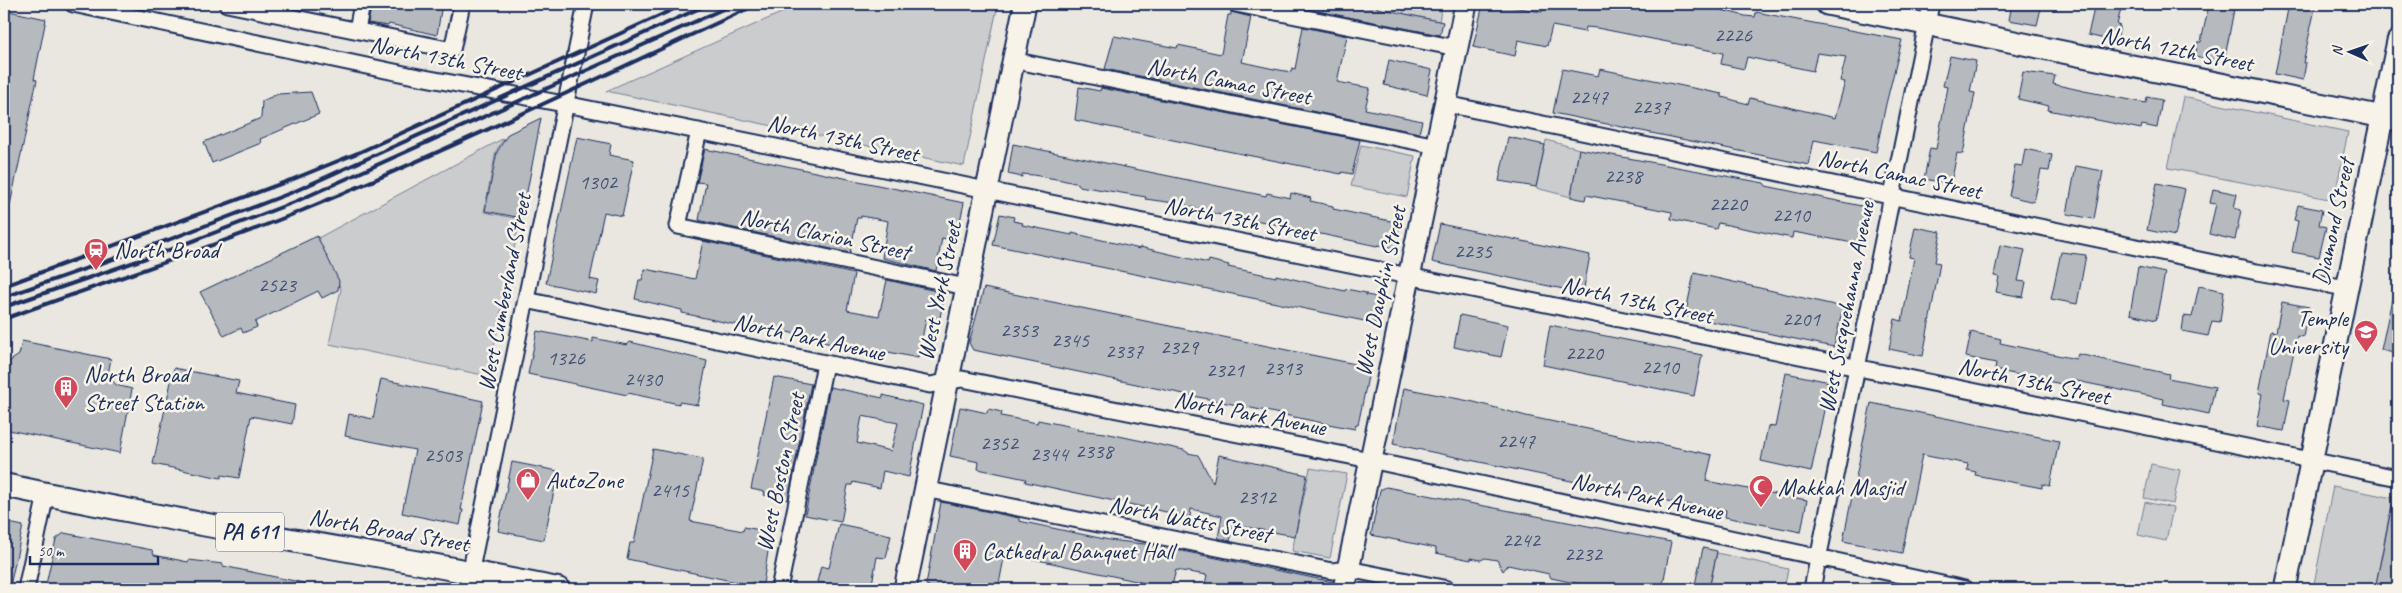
<svg xmlns="http://www.w3.org/2000/svg" width="2402" height="593" viewBox="0 0 2402 593" font-family="Caveat,sans-serif">
<rect width="100%" height="100%" fill="#eae7e0"/>
<filter id="ink" filterUnits="userSpaceOnUse"><feTurbulence type="fractalNoise" baseFrequency=".02" numOctaves="2"/><feDisplacementMap in="SourceGraphic" scale="10" xChannelSelector="R" yChannelSelector="G"/><feConvolveMatrix kernelMatrix="1 2 1 2 8 2 1 2 1" color-interpolation-filters="sRGB"/></filter>
<g filter="url(#ink)">
<path fill="#cbcccd" stroke="#737e96" d="M801,4H998L964,166L606,91Z
M1405,4H1442L1439,22L1403,14Z
M2183,97L2348,132L2334,200L2168,168Z
M504,138L496,151L484,212L520,219L488,376L329,344L341,289L318,238Z
M1546,140L1579,149L1571,197L1536,188Z
M1361,145L1415,156L1407,197L1351,186Z
M2151,464L2180,470L2173,504L2144,498Z
M1310,468L1347,474L1330,558L1292,551Z
M2333,486L2398,499V518L2389,516L2375,589H2313Z
M2145,502L2173,508L2166,541L2138,535Z
M1717,553L1788,569L1784,589L1744,587L1743,589H1709Z"/>
<path fill="#b6babf" stroke="#1b2f5e" fill-rule="evenodd" d="M372,4H442L437,35L389,24L388,26L368,23Z
M1308,4H1378L1377,8L1443,22L1440,35L1307,9Z
M1483,4H1496L1542,12L1544,4H1719L1718,9L1745,16L1755,17L1756,12L1902,40L1886,104L1876,152L1814,140L1809,165L1553,113L1562,69L1598,76L1600,69L1722,94V97L1748,104L1750,98L1835,118L1845,82L1840,81L1846,57L1817,53L1813,71L1747,57L1744,69L1721,64L1723,53L1597,28L1586,27L1585,32L1552,26L1547,46L1518,40L1515,56L1473,47Z
M2012,4H2042L2037,25L2009,20Z
M2095,4H2122L2117,25L2120,26L2117,42L2088,35Z
M2209,4H2235L2224,63L2195,57L2198,42H2201Z
M2289,4H2316L2303,63H2306L2303,80L2275,74Z
M4,10L46,19L34,79L37,80L10,205H4Z
M1231,12L1251,17L1242,62L1274,69L1291,72L1292,68L1295,69L1303,27L1347,36L1337,82L1370,88L1365,109L1422,121L1419,133L1105,69L1114,36L1177,48L1178,45L1221,54L1228,15H1231Z
M1950,56L1976,61L1970,92L1975,93L1963,154L1957,153L1951,184L1924,179L1930,148L1936,149L1948,87L1943,86Z
M1389,60L1432,70L1427,95L1384,85Z
M2023,72L2055,76L2053,84L2084,91L2146,103L2147,97L2162,100L2157,128L2142,125L2141,129L2112,123L2048,110L2049,106L2018,99Z
M1079,87L1100,91L1101,88L1360,140L1352,174L1342,172L1341,174L1242,154L1075,120Z
M311,92L319,114L260,139L261,143L212,163L204,142L261,118L262,101L278,94Z
M541,118L522,218L485,211L497,152L508,134Z
M577,137L611,144L609,155L634,160L622,216L604,212L590,279L599,281L596,294L546,283Z
M1508,137L1545,145L1536,187L1499,181Z
M1013,144L1266,196L1267,193L1290,198L1291,193L1311,198L1310,201L1333,206V209L1400,223L1395,248L1378,245L1377,246L1232,215V217L1211,213L1182,204L1145,199L1146,197L1079,186V184L1062,180L1033,175L1022,174V177L1008,174Z
M705,149L964,203L957,235L953,240L942,238L936,271L882,258L888,221L861,216V218H857L850,253L706,222L699,220L706,183L697,182Z
M1579,149L1764,183L1766,186L1866,207L1859,244L1793,232L1792,238L1718,223L1716,229L1671,219L1672,212L1586,195L1585,200L1571,197Z
M2025,149L2052,155L2049,171L2041,170L2034,202L2009,196L2015,165L2022,166Z
M2076,166L2103,171L2094,219L2067,214Z
M2157,183L2185,189L2175,236L2147,230Z
M2213,189L2237,194L2234,208L2241,210L2235,240L2209,234L2216,204L2210,203Z
M2298,205L2322,210L2319,225L2326,227L2319,257L2292,252L2298,221L2294,220Z
M1000,214L1014,217L1013,221L1023,223L1022,225L1072,235V233L1140,249V247L1208,263L1209,260L1229,265L1228,267L1276,277V275L1345,291L1346,289L1366,293V295L1383,298L1379,324L993,245Z
M1440,224L1590,255L1583,293L1432,262Z
M1915,227L1941,232L1935,262L1940,263L1923,356L1889,349L1895,319L1902,321L1914,258L1909,257Z
M317,236L339,281L338,290L322,298L318,291L255,322L257,327L243,333L241,328L224,336L200,292Z
M703,241L854,274L847,310L879,316L887,280L945,293L939,322L926,319L918,358L838,342V345L827,343L816,340V338L738,322L737,325L682,313V310L635,299L639,280H642L645,269L695,279Z
M2000,245L2025,250L2018,281L2026,282L2023,297L1996,292L1999,277L1994,276Z
M2061,252L2086,255L2077,304L2051,299Z
M2138,267L2165,273L2156,320L2130,314Z
M1694,273L1843,307L1834,347L1685,316Z
M2199,286L2224,291L2220,322L2212,321L2208,336L2182,331L2184,316L2192,317Z
M984,288L1370,367L1358,425L1356,424L1355,429L1323,423L973,350L969,343Z
M2392,299H2398V354L2381,350Z
M2282,302L2309,307L2303,337L2297,336L2284,399L2290,400L2284,431L2257,426L2263,394L2259,393L2271,331L2276,332Z
M1460,315L1508,325L1501,357L1454,347Z
M1550,325L1702,355L1694,396L1543,365Z
M537,331L593,342V338L627,345L630,342L707,361L698,405L679,402V404L628,393L627,395L528,374Z
M1971,332L2001,339L2000,343L2076,359L2078,354L2169,374L2168,378L2215,387L2209,414L2163,404L2164,399L2072,380L2071,386L1995,370L1996,363L1966,357Z
M22,341L111,359L108,374L116,385L132,389L120,453L4,429V365L19,355Z
M174,368L239,381L236,393L295,405L292,424L251,416L239,478L222,475L221,478L153,464Z
M1786,373L1830,382L1811,472L1761,461L1768,426L1775,427Z
M774,377L811,384L788,500L764,495L765,492L751,489Z
M381,379L483,401L461,510H463L460,525L402,513L415,450L345,436L349,414L373,419Z
M830,387L883,398V395L923,405L909,477L883,471L880,488L853,482L852,485H848L841,522L805,515ZM862,416L898,423L891,451L857,443Z
M1404,388L1474,402L1526,416L1712,455L1706,481L1807,500L1801,532L1725,517L1726,510L1677,503L1393,444Z
M1871,403L2059,441L2050,486L2042,484V488L1975,475L1976,472L1967,470L1968,464L1922,455L1902,553L1843,541Z
M960,407L987,413L988,409L1002,412L1001,416L1037,423L1038,420L1078,428L1077,430L1105,433L1184,450L1188,453L1198,455L1213,483L1219,455L1307,475L1295,536L1234,525L1230,541L1218,538L1222,516L1191,509L1190,517L1025,482L1026,479L978,469L979,462L950,456Z
M653,449L703,459L690,521L743,531L744,527L771,532L763,584L752,582V584H746L627,559L630,543H634Z
M512,462L558,471L544,540L498,531Z
M1386,487L1671,542L1662,589H1629L1630,586H1607L1604,589L1551,578L1549,574L1508,565L1503,571L1497,560L1485,558L1481,560L1471,558V560L1436,553V548L1371,535L1380,490Z
M941,502L1019,518V521L1109,540L1153,545L1333,582L1332,589H1204L1207,575L1176,570L1171,589H1149L1150,584L1005,553L998,589H929V586L926,585Z
M2392,505H2398V589H2375Z
M4,522L23,526L10,586L4,585Z
M839,524L891,535L886,558L877,557L871,589H851L817,582L821,566L829,568Z
M64,533L152,550L154,555L188,562L189,560L223,564V566L304,583L303,589H177L146,583L145,589H45L56,539Z
M1703,548L1717,551L1709,589H1694Z"/>
<g fill="none" stroke-linecap="round" stroke-linejoin="round">
<defs>
<path id="street" d="M73,4L409,75L580,107L2398,478
M227,4L452,50L462,4
M1236,4L1457,48
M357,30L362,4
M1012,60L1437,146
M1446,104L2257,272L2346,288
M699,131L678,226L966,287
M526,300L930,385L962,379L1370,460L1965,589
M924,489L1332,571L1348,569L1448,589
M26,589L46,494
M467,589L586,4
M779,589L825,364
M1812,589L1931,4"/>
<path id="secondary" d="M1827,4L2398,120
M905,589L1025,4
M1344,589L1466,4
M2285,589L2398,41"/>
<path id="primary" d="M4,485C187,525 374,552 558,589"/>
</defs>
<use href="#street" stroke="#1b2f5e" stroke-width="19"/>
<use href="#secondary" stroke="#1b2f5e" stroke-width="25"/>
<use href="#primary" stroke="#1b2f5e" stroke-width="26"/>
<use href="#street" stroke="#f7f3e8" stroke-width="15"/>
<use href="#secondary" stroke="#f7f3e8" stroke-width="21"/>
<use href="#primary" stroke="#f7f3e8" stroke-width="22"/>
<path stroke="#1b2f5e" stroke-width="4" d="M4,286L291,180L360,152L685,4
M4,297L168,240L293,192L709,4
M4,307L172,249L297,201L734,4
M4,319C103,283 204,251 301,211C456,147 606,74 758,4"/>
</g>
</g>
<defs>
<symbol id="station-pin" viewBox="-11 -11 22 30"><path d="M0 17L-7.5 6A9.5 9.5 0 1 1 7.5 6Z" fill="#d1495b" stroke="#f7f3e8"/><path d="M-3-6H3Q5-6 5-4V2Q5 4 3 4L4.5 6H3L1.5 4h-3L-3 6H-4.5L-3 4Q-5 4-5 2V-4Q-5-6-3-6ZM-3.5-4v3h7v-3ZM-3.5 1v1.5H-2V1ZM2 1v1.5H3.5V1Z" fill="#fff"/></symbol>
<symbol id="university-pin" viewBox="-11 -11 22 30"><path d="M0 17L-7.5 6A9.5 9.5 0 1 1 7.5 6Z" fill="#d1495b" stroke="#f7f3e8"/><path d="M0-5L7-2L0 1L-7-2ZM-4 1L0 2.5L4 1V4Q0 6-4 4Z" fill="#fff"/></symbol>
<symbol id="building-pin" viewBox="-11 -11 22 30"><path d="M0 17L-7.5 6A9.5 9.5 0 1 1 7.5 6Z" fill="#d1495b" stroke="#f7f3e8"/><path d="M-4-6H4V6H1V3H-1V6H-4ZM-2.5-4.3h1.7v1.8h-1.7ZM.8-4.3h1.7v1.8H.8ZM-2.5-1h1.7V.8h-1.7ZM.8-1h1.7V.8H.8Z" fill="#fff"/></symbol>
<symbol id="shop-pin" viewBox="-11 -11 22 30"><path d="M0 17L-7.5 6A9.5 9.5 0 1 1 7.5 6Z" fill="#d1495b" stroke="#f7f3e8"/><path d="M-5-2.5h2.3a2.7 3.5 0 0 1 5.4 0H5L5.5 6h-11ZM-1.5-2.5h3a1.5 2.3 0 0 0-3 0Z" fill="#fff"/></symbol>
<symbol id="mosque-pin" viewBox="-11 -11 22 30"><path d="M0 17L-7.5 6A9.5 9.5 0 1 1 7.5 6Z" fill="#d1495b" stroke="#f7f3e8"/><path d="M3.5-4.9A6 6 0 1 0 3.5 4.9A5 5 0 1 1 3.5-4.9Z" fill="#fff"/></symbol>
</defs>
<g fill-rule="evenodd">
<use href="#station-pin" x="82" y="236" width="28" height="38"/>
<use href="#university-pin" x="2352" y="318" width="28" height="38"/>
<use href="#building-pin" x="52" y="374" width="28" height="38"/>
<use href="#shop-pin" x="514" y="466" width="28" height="38"/>
<use href="#mosque-pin" x="1747" y="473" width="28" height="38"/>
<use href="#building-pin" x="951" y="537" width="28" height="38"/>
</g>
<g text-anchor="middle" dominant-baseline="central" stroke-width="5" stroke-linejoin="round" paint-order="stroke">
<g font-size="21" fill="#425276">
<text x="1733" y="35">2226</text>
<text x="1589" y="97">2247</text>
<text x="1651" y="107">2237</text>
<text x="1623" y="176">2238</text>
<text x="598" y="182">1302</text>
<text x="1728" y="204">2220</text>
<text x="1791" y="215">2210</text>
<text x="1473" y="251">2235</text>
<text x="277" y="285">2523</text>
<text x="1801" y="319">2201</text>
<text x="1019" y="330">2353</text>
<text x="1070" y="340">2345</text>
<text x="1179" y="347">2329</text>
<text x="1124" y="351">2337</text>
<text x="1584" y="353">2220</text>
<text x="566" y="358">1326</text>
<text x="1660" y="367">2210</text>
<text x="1283" y="368">2313</text>
<text x="1225" y="370">2321</text>
<text x="643" y="379">2430</text>
<text x="1516" y="441">2247</text>
<text x="999" y="443">2352</text>
<text x="1094" y="451">2338</text>
<text x="1049" y="454">2344</text>
<text x="443" y="455">2503</text>
<text x="670" y="490">2415</text>
<text x="1257" y="497">2312</text>
<text x="1521" y="540">2242</text>
<text x="1583" y="554">2232</text>
</g>
<rect fill="#f7f3e8" stroke="#5d6a87" stroke-width="1" x="216" y="512.5" width="68" height="39" rx="4"/>
<g font-size="22" font-weight="bold" fill="#1b2f5e">
<text x="250" y="532">PA 611</text>
</g>
<g font-size="24" fill="#1b2f5e" stroke="#f7f3e8">
<text transform="translate(2177 49) rotate(11)">North 12th Street</text>
<text transform="translate(446 58) rotate(11)">North 13th Street</text>
<text transform="translate(1229 81) rotate(11)">North Camac Street</text>
<text transform="translate(843 138) rotate(12)">North 13th Street</text>
<text transform="translate(1900 174) rotate(12)">North Camac Street</text>
<text transform="translate(1240 219) rotate(11)">North 13th Street</text>
<text transform="translate(2333 222) rotate(-78)">Diamond Street</text>
<text transform="translate(825 234) rotate(12)">North Clarion Street</text>
<text transform="translate(939 291) rotate(-78)">West York Street</text>
<text transform="translate(1380 291) rotate(-78)">West Dauphin Street</text>
<text transform="translate(504 292) rotate(-79)">West Cumberland Street</text>
<text transform="translate(1637 300) rotate(12)">North 13th Street</text>
<text transform="translate(1846 307) rotate(-79)">West Susquehanna Avenue</text>
<text transform="translate(809 337) rotate(12)">North Park Avenue</text>
<text transform="translate(2034 381) rotate(12)">North 13th Street</text>
<text transform="translate(1250 413) rotate(11)">North Park Avenue</text>
<text transform="translate(780 472) rotate(-78)">West Boston Street</text>
<text transform="translate(1647 496) rotate(12)">North Park Avenue</text>
<text transform="translate(1190 519) rotate(11)">North Watts Street</text>
<text transform="translate(389 530) rotate(10)">North Broad Street</text>
</g>
<g font-size="24" fill="#1b2f5e" stroke="#f7f3e8" text-anchor="start">
<text x="114" y="250">North Broad</text>
<text x="2348" y="318" text-anchor="end">Temple<tspan x="2348" dy="28">University</tspan></text>
<text x="84" y="374">North Broad<tspan x="84" dy="28">Street Station</tspan></text>
<text x="546" y="480">AutoZone</text>
<text x="1778" y="487">Makkah Masjid</text>
<text x="982" y="551">Cathedral Banquet Hall</text>
</g>
</g>
<rect width="2402" height="593" fill="none" stroke="#f7f3e8" stroke-width="20"/>
<rect x="10" y="10" width="2382" height="573" fill="none" stroke="#1b2f5e" stroke-width="2" filter="url(#ink)"/>
<g transform="translate(2350 52) rotate(272)" stroke="#f7f3e8" stroke-width="4" paint-order="stroke">
<path d="M0-4L9 19L0 12L-9 19Z" fill="#1b2f5e"/>
<text y="-8" font-size="14" font-weight="bold" text-anchor="middle" fill="#1b2f5e">N</text>
</g>
<path d="M30 556v8h128v-8" fill="none" stroke="#1b2f5e" stroke-width="2.5"/>
<text x="38" y="556" font-size="15" fill="#1b2f5e" stroke="#f7f3e8" stroke-width="4" paint-order="stroke">50 m</text>
</svg>
